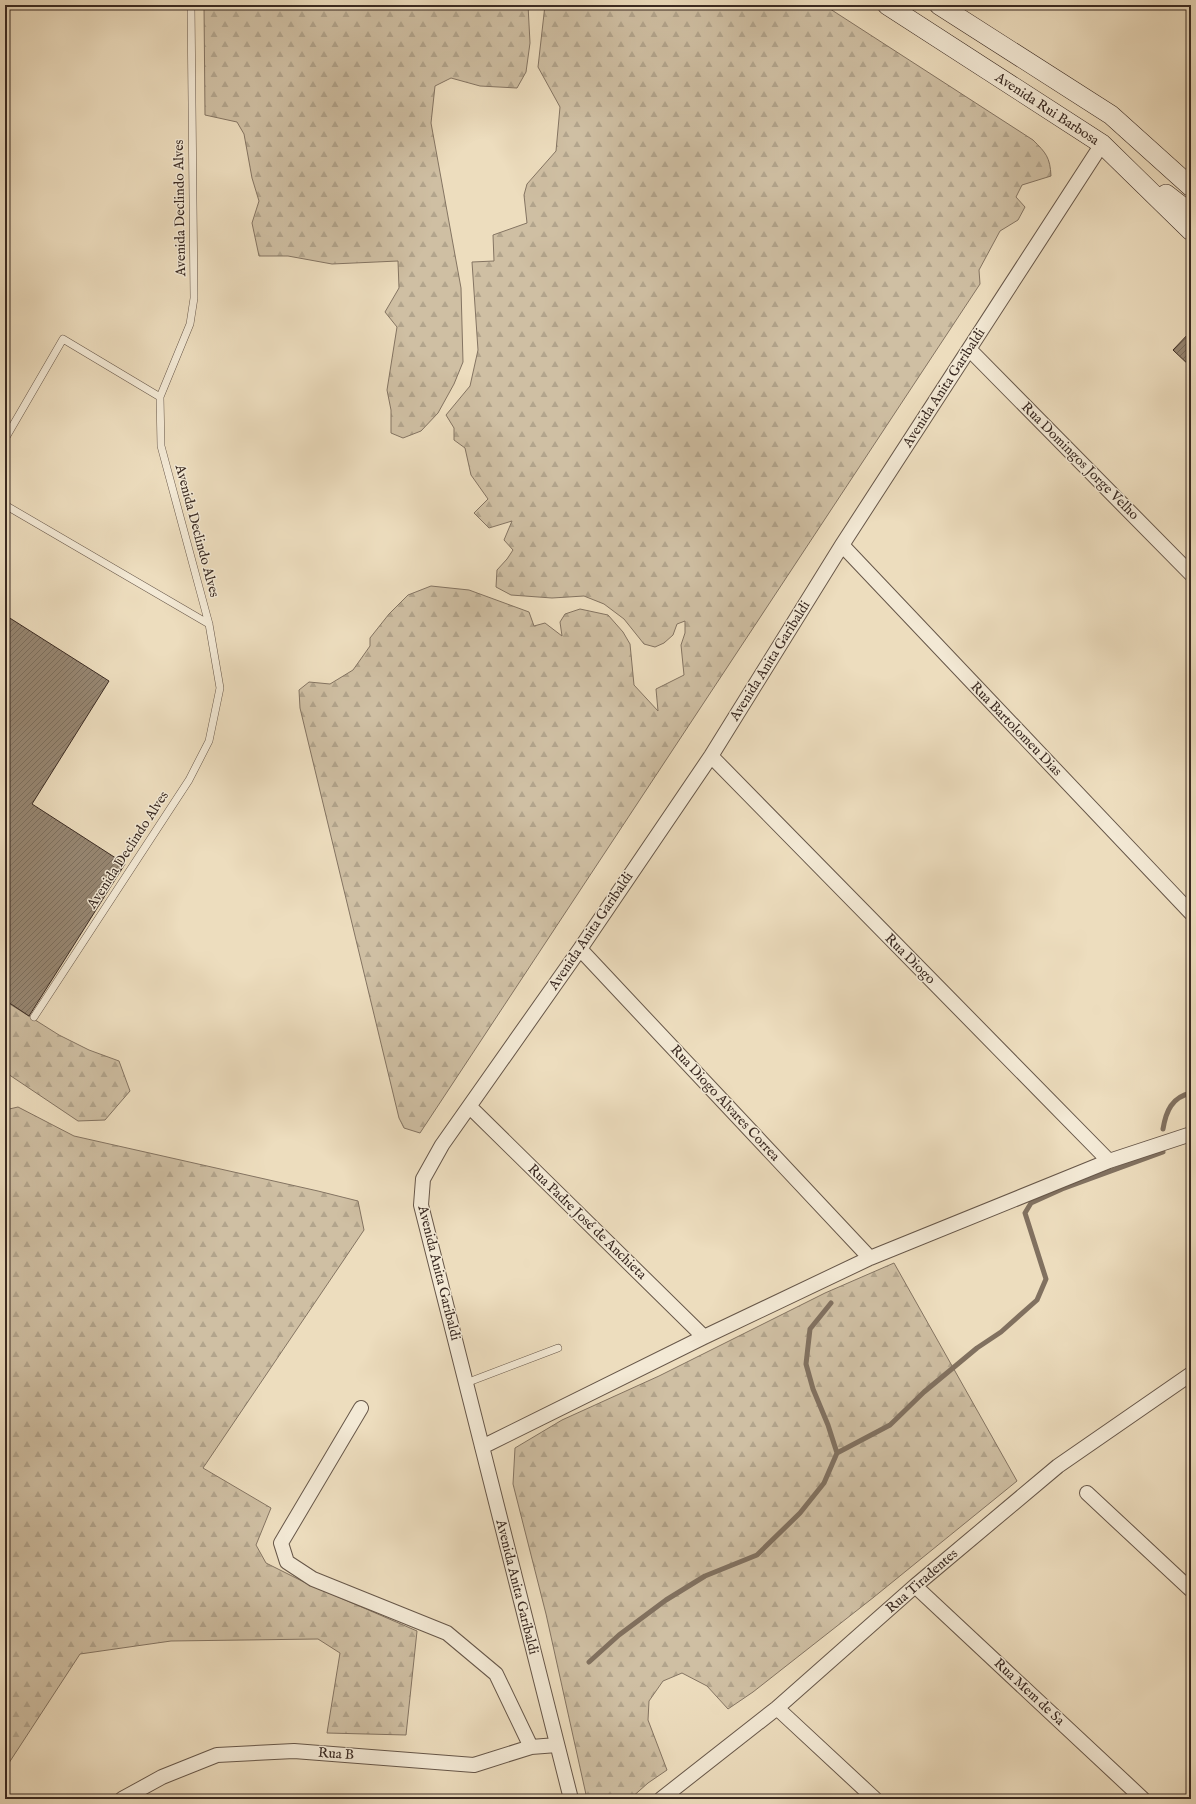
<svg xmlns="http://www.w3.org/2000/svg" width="1196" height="1804" viewBox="0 0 1196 1804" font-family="'IM FELL English',serif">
<defs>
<pattern id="forest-firs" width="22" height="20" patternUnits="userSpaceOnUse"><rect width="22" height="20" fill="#cfbfa3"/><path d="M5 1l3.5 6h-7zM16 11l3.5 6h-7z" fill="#b2a48c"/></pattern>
<pattern id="building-hatch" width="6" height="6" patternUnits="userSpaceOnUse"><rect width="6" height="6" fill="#978773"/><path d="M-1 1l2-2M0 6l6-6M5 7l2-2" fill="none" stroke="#7c6f5e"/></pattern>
</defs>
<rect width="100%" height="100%" fill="#edddbe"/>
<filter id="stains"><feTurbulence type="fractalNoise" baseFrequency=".005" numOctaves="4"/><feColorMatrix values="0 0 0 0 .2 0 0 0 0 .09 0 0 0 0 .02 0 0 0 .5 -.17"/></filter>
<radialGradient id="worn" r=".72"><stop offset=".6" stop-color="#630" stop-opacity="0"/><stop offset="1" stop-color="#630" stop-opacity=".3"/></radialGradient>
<path fill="url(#forest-firs)" stroke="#847462" d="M204,5H528L530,43L526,72L517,88L480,86L451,78L435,86L431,123L461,288L463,362L454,384L438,413L421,431L403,438L391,433V410L387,390L397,327L385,312L399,288L398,261L332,264L288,256H259L252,223L259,201L252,178L244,134L237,122L205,115Z
M545,5H824L1033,140C1046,153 1050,157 1051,176L1022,185L1016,197L1025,207L1018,220L1000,231L979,270L980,284L420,1133L404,1128L399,1118L300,708L299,690L309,682L330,684L353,670L370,646V638L389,614L408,595L431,586L469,590L529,612L534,626L545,623L562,636L560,622L565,614L580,609L608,615L623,632L630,644L634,685L658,711L656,689L684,675L681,645L685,633V621L677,624L673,635L664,643L655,647L644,644L624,619L604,604L584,596L552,598L511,595L496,587L497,570L507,559L513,550L504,540L512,521L489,528L474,513L488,499L471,475L465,448L454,440V428L446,415L470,386L478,350L472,262L494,261L493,235L527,223L524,195L527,184L556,151L560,107L538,67Z
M5,1001L59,1035L89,1050L119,1061L130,1091L105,1120L78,1121L5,1072Z
M18,1107L74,1136L318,1191L358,1201L364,1230L203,1468L271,1508L256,1545L266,1563L306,1583L417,1631L406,1735L327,1733L340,1653L318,1639L171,1641L80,1654L5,1769V1110Z
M894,1263L1017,1481L874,1597L753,1692L728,1709L707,1686L682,1673L663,1681L649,1701L648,1720L667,1770L648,1783L630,1799H587L546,1614L513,1484L515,1448L562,1420L659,1376L825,1293Z"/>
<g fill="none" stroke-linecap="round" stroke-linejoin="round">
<path stroke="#817160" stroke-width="5" d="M1163,1129C1166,1111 1172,1097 1191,1093
M831,1303L810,1329L806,1364L813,1389L828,1425L837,1453
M589,1662L619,1635L666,1600L705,1576L757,1555L800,1513L824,1483L837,1453L890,1425L924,1392L977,1348L1001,1332L1037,1300L1046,1279L1025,1213L1031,1203L1062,1189L1163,1152"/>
</g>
<path fill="url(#building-hatch)" stroke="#3a2a22" d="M1191,331V367L1173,350Z
M5,615L109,681L32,804L125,864L29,1016L5,1000Z"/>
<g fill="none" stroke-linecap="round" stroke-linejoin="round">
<defs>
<path id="lane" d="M5,439L63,339L160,397
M5,505L209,624
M34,1017L189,780L209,741L220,688L209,624L161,446L160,397L190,324L194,298L191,5
M466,1383L558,1348"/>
<path id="street" d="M969,349L1191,574
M842,545L1191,913
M711,756L1109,1161
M580,949L870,1258
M470,1107L704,1337
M361,1408L281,1543L287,1562L313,1579L447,1633L496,1674L531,1747
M482,1447L704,1337L870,1258L1109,1161L1191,1134
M1087,1493L1191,1590
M915,1586L1143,1799
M777,1708L875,1799
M122,1799L162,1777L217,1755L294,1751L474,1765L531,1747L557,1745
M571,1799L421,1205L423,1179L442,1145L580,949L711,756L842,545L1102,144
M661,1799L777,1708L915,1586L1058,1466L1191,1374"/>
<path id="secondary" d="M887,5L1102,144L1191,231
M939,5L1111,115L1191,187
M1166,194L1184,208L1191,207"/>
</defs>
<use href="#lane" stroke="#675749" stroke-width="8"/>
<use href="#street" stroke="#675749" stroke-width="16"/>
<use href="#secondary" stroke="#3a2a22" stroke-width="20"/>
<use href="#lane" stroke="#f3e9d5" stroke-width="7"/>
<use href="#street" stroke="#f3e9d5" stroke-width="14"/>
<use href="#secondary" stroke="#f3e9d5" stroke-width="19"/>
</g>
<g text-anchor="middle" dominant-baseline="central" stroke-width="3" stroke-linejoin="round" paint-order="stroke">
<g font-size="14" fill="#3a2a22" stroke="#f3e9d5">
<text transform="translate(1047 109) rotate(33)">Avenida Rui Barbosa</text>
<text transform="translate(180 208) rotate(-91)">Avenida Declindo Alves</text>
<text transform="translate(944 388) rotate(-57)">Avenida Anita Garibaldi</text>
<text transform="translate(1080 461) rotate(45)">Rua Domingos Jorge Velho</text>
<text transform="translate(197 531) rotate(75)">Avenida Declindo Alves</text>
<text transform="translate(770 661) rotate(-58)">Avenida Anita Garibaldi</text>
<text transform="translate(1016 729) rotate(46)">Rua Bartolomeu Dias</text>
<text transform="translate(128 850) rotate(-57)">Avenida Declindo Alves</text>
<text transform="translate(591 931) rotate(-56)">Avenida Anita Garibaldi</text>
<text transform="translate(910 959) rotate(45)">Rua Diogo</text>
<text transform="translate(725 1103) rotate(47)">Rua Diogo Alvares Correa</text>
<text transform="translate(587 1222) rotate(44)">Rua Padre José de Anchieta</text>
<text transform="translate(439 1273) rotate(76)">Avenida Anita Garibaldi</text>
<text transform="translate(922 1581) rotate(-41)">Rua Tiradentes</text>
<text transform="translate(517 1587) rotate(76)">Avenida Anita Garibaldi</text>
<text transform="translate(1029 1692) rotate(43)">Rua Mem de Sa</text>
<text transform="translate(336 1754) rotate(4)">Rua B</text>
</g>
</g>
<rect width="1196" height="1804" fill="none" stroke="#edddbe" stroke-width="20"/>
<rect x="6" y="6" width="1184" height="1792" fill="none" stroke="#3a2a22" stroke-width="2"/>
<rect x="10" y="10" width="1176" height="1784" fill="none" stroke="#3a2a22"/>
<rect width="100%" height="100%" filter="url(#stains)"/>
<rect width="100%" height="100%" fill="url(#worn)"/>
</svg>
